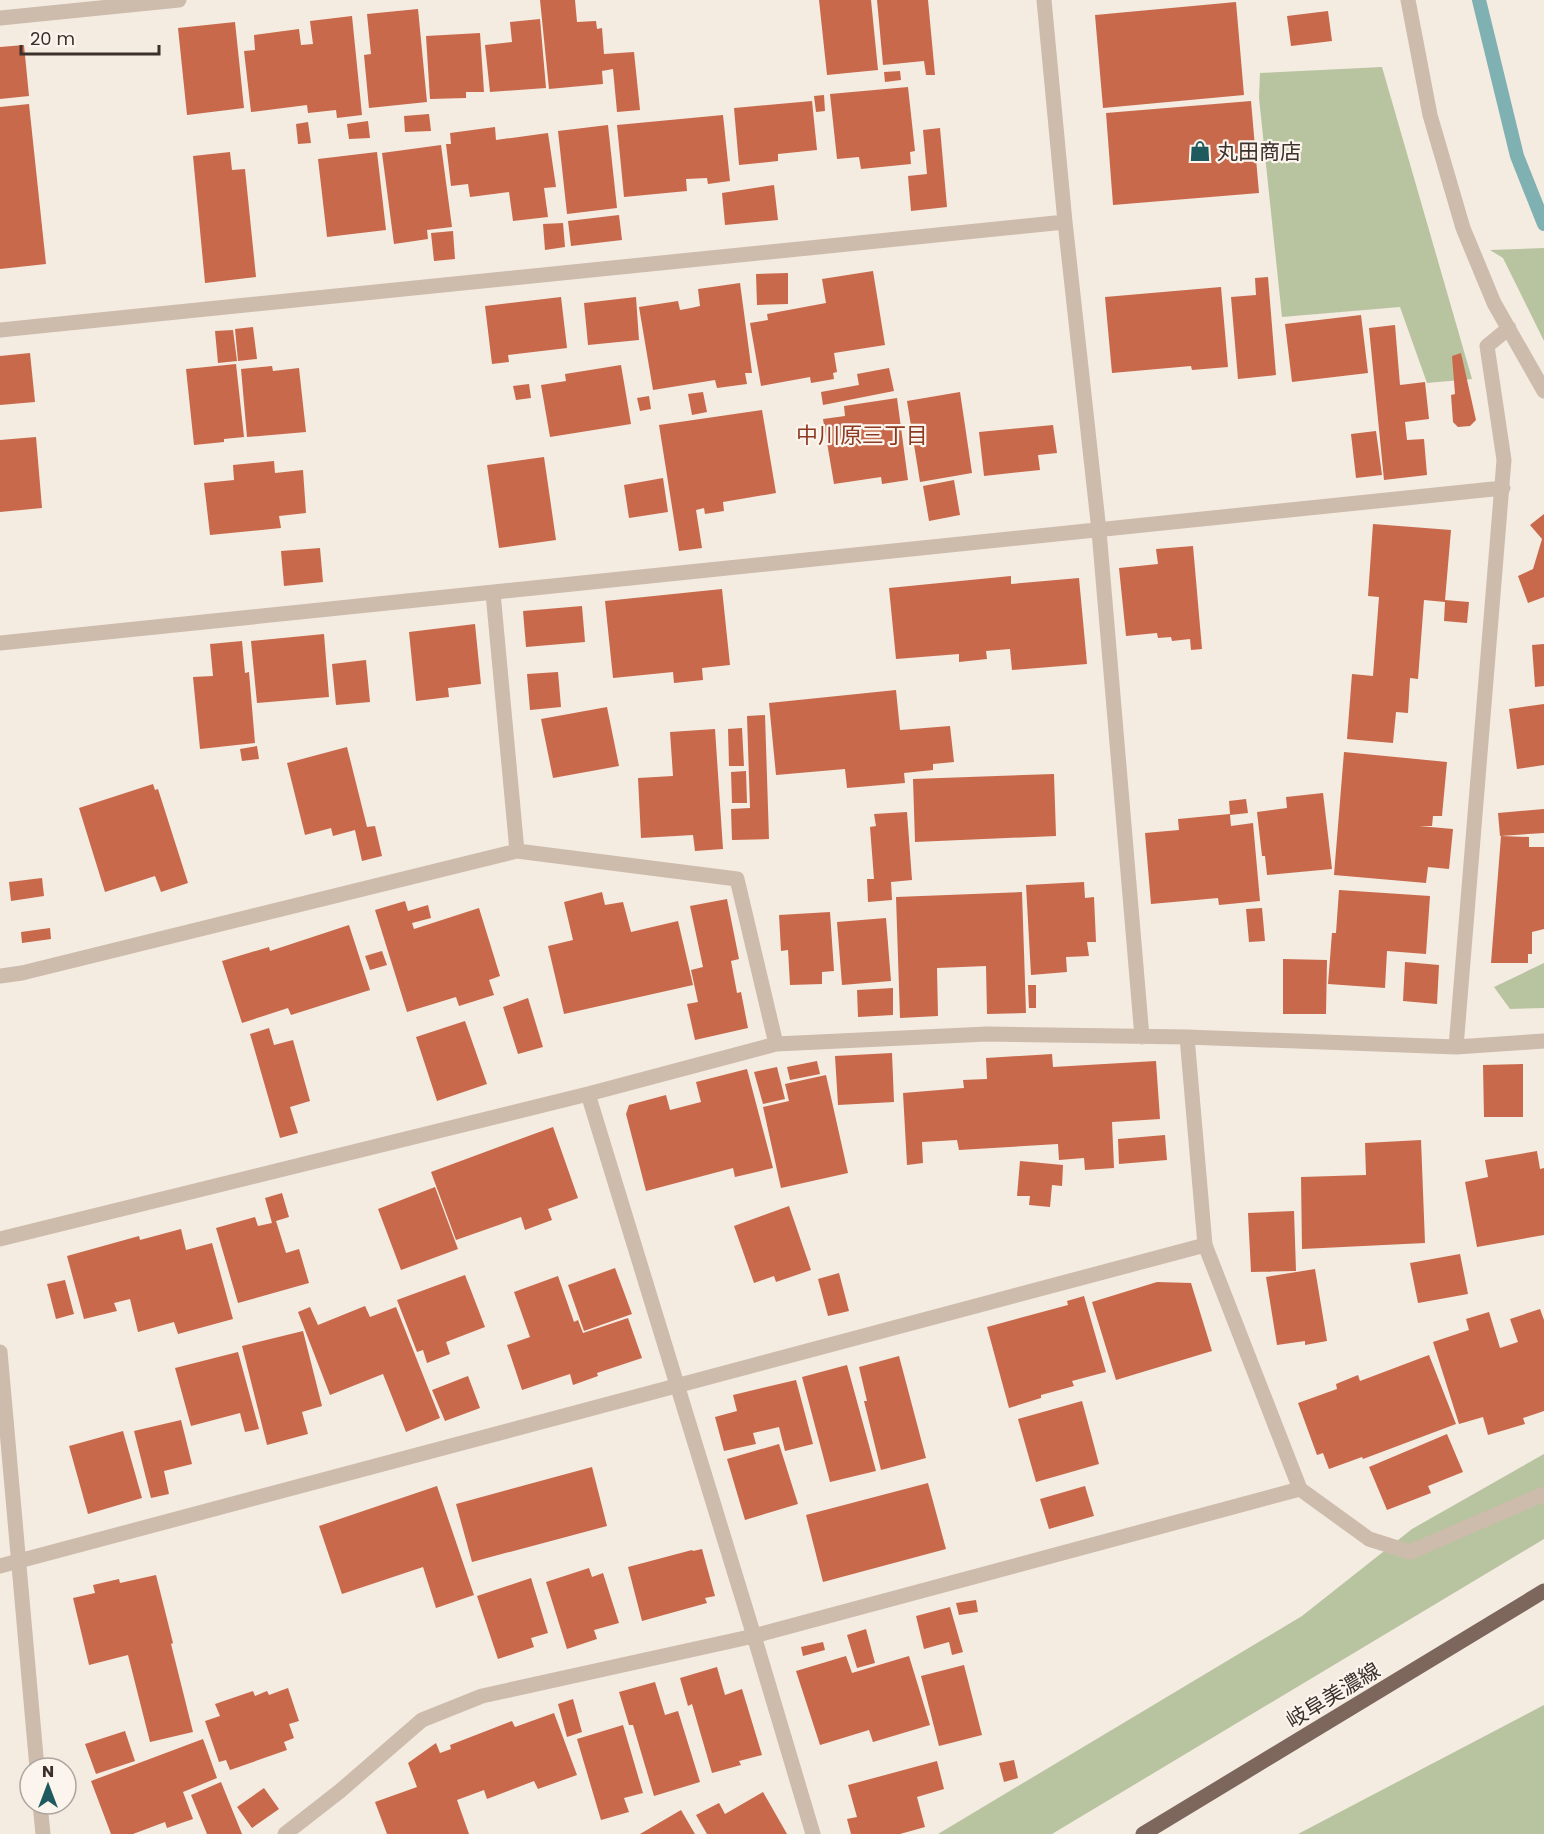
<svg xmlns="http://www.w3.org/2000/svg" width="1544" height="1834" viewBox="0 0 1544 1834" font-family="Poppins,'Noto Sans JP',sans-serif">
<rect width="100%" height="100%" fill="#f4ebe1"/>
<path fill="#b8c4a0" d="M1382,67L1472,379L1427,383L1400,307L1282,317L1259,98L1260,73Z
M1544,248V341L1503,258L1490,250Z
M1544,963V1008L1510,1009L1494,987Z
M1544,1454V1539L1052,1834H938L1302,1616L1412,1529Z
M1544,1705V1834H1298Z"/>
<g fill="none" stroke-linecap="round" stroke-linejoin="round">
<path stroke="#7fb0b2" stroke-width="14" d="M1479,0L1517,156L1544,224"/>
</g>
<path fill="#c8694b" d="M540,0H575L577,22L596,21L597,29L602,28L604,54L634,52L640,110L617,112L613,69L602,71L603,84L549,89Z
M819,0H871L878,70L827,75Z
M877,0H928L935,75H926L924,61L883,65Z
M1236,2L1244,95L1103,108L1095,15Z
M418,9L427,102L369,108L364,55L371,54L367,14Z
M1328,11L1332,41L1291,46L1287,16Z
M352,16L362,115L337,118L336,110L308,113L307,105L251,112L244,51L255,50L254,35L299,29L301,45L313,44L310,21Z
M540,19L546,88L490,92L485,45L512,42L510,22Z
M235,22L244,108L187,115L178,28Z
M480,33L484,92H466V98L430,99L426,36Z
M24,45L29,96L0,99V47Z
M900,71L901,80L885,82L884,72Z
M908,87L915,151L910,152L911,164L861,169L859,157L837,159L830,94Z
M824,95L825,111L816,112L814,96Z
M812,101L817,150L778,154V161L739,165L734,108Z
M1251,101L1259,193L1113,205L1106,113Z
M29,104L46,264L0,269V107Z
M429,114L431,131L405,132L404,116Z
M723,115L730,181L708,184L707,178L686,179L687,191L624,197L617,125Z
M368,121L370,138L349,139L347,124Z
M308,122L311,143L298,144L296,124Z
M608,125L617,208L567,214L558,131Z
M495,127L496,140L548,133L556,187L544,188L548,217L513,221L509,192L470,197L468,184L451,186L446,144H451L450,133Z
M940,128L947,207L911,211L908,176L927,174L923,130Z
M441,145L452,227L427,230L428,239L394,244L382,153Z
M230,152L232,170L245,169L256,277L205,283L193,156Z
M377,152L386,230L327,237L318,159Z
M774,185L778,220L725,225L722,193Z
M619,215L622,240L571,246L568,221Z
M563,223L565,247L545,250L543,224Z
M453,231L455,259L434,261L431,233Z
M873,271L885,345L834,353L837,372L833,373L834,379L811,383L810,377L761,386L750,323L768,320L767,314L826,303L822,279Z
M788,273V304L757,305L756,274Z
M1268,277L1276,375L1238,379L1231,297L1256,295L1255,278Z
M740,283L752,373H745L747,384L717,388L715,380L653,390L639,307L678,301L680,310L691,308L700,306L698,289Z
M1221,287L1228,367L1192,370L1191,366L1112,373L1105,297Z
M561,297L567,348L508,355L509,362L492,364L485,306Z
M636,297L639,340L588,345L584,303Z
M1361,315L1368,373L1292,382L1285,324Z
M1395,325L1400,385L1425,382L1429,419L1405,422L1407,440L1424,439L1427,475L1384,480L1369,328Z
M253,327L257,359L238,361L235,329Z
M233,330L237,361L218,363L215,331Z
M30,353L35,402L0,405V356Z
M1461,353L1476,420L1470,426L1458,427L1453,422L1451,395L1455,394L1452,356Z
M236,364L244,437L224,439V442L194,445L186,369Z
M621,365L631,424L550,437L541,385L566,381L565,374Z
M272,366L273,371L299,368L306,432L247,437L241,369Z
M889,368L894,391L823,405L821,392L859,385L857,374Z
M529,384L531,398L516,400L513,386Z
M703,392L707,412L692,415L688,394Z
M960,392L972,473L920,482L907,401Z
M649,396L651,409L640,411L637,398Z
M897,398L908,480L882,484L881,477L834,484L823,419L845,416L844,406Z
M762,410L776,493L723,502L724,511L705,514L704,508L696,510L702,548L679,551L659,425Z
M1053,425L1057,453L1038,455L1040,470L984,476L979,432Z
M1376,431L1382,475L1356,478L1351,434Z
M36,437L42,508L0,512V440Z
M544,457L556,540L499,548L487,465Z
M274,461L275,473L303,470L306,513L279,516L281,528L210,535L204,483L234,480L233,465Z
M663,478L668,512L629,518L624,485Z
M954,480L960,515L929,521L923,486Z
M1544,514V597L1528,603L1518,576L1533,569L1542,539L1530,525Z
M1373,524L1451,530L1445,600L1469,602L1467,623L1444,621L1445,602L1424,600L1418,679L1410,678L1408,713L1396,712L1393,743L1347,739L1352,674L1373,676L1379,597L1368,596Z
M1193,546L1202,649L1191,650L1190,639L1172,641L1171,637L1158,638L1157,633L1126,636L1119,568L1158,564L1156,549Z
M320,548L323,582L284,586L281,551Z
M1011,576V584L1079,578L1087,664L1012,670L1010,649L986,651L987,659L959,662V654L896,659L889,588Z
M722,589L730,665L702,668L703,680L674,683L673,672L613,678L605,601Z
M582,606L585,642L526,647L523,611Z
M475,624L481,684L448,688L449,697L416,701L409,632Z
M324,634L329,697L257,703L251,641Z
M242,641L245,673L249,672L255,743L200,749L193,677L213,676L210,644Z
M1544,644V686L1535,687L1532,645Z
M366,660L370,702L336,705L332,664Z
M558,672L561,707L530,710L527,674Z
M896,690L900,730L950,726L954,762L933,764V770L904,773L905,783L847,788L845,769L776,775L769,703Z
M1544,704V765L1517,769L1509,709Z
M607,707L619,766L553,778L541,719Z
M765,715L769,839L732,840L731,809L750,808L747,716Z
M742,728L744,766H729L728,729Z
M715,729L723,849L695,851L693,835L641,838L638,778L673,776L670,732Z
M257,746L259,759L242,761L240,749Z
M347,747L367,827L375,826L382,856L362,861L355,830L333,836L331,828L305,835L287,763Z
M1344,752L1447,762L1442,816H1433L1432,826H1419L1453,829L1449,869L1428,867L1426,883L1334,875Z
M746,771L747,803H732L731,772Z
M1054,774L1056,836L915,842L913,779Z
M153,784L155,790L158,789L188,883L161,892L155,876L105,892L79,808Z
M1323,793L1332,869L1267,875L1265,856H1262L1257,812L1287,808L1286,797Z
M1246,799L1248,813L1230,815L1231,826L1253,823L1260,901L1219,905L1218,898L1151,904L1145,833L1179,830L1178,819L1230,814L1229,801Z
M1544,809V833L1500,836L1498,813Z
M907,812L912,880L891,882L892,900L868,902L867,879H874L870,827L876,826L874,814Z
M1501,836L1529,837V847H1544V929L1532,932V954H1528V963H1491Z
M42,878L44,896L11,901L9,882Z
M1084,882L1085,898L1094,897L1096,942H1087L1089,956L1066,957L1067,972L1031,975L1026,885Z
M1339,890L1430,896L1426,954L1387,951L1385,988L1328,984L1332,933H1336Z
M602,892L605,905L623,902L631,932L678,921L693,985L564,1014L548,946L573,940L564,902Z
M1022,892L1026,1013L987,1014L986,966L937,968L938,1016L900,1018L896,897Z
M727,899L739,959L731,961L737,993L741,992L748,1028L695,1040L687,1004L698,1002L691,970L703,967L690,906Z
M405,901L408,911L428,905L431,918L412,923L414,929L479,908L500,976L489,980L494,995L459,1006L456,997L407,1012L375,910Z
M1262,908L1265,941L1249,942L1246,909Z
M830,912L834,971L822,972V984L790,985L788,950L781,951L779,915Z
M886,918L891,981L842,985L837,922Z
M349,925L370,990L291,1015L288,1008L242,1023L222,961L269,947L270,951Z
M50,928L51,939L22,943L21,932Z
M382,951L387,965L370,970L365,956Z
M1283,959L1327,960L1326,1014H1283Z
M1405,962L1439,965L1437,1004L1403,1001Z
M1028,985H1036V1008H1029Z
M893,988V1015L858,1017L857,990Z
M528,998L543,1047L518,1054L503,1007Z
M465,1021L487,1084L437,1101L416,1037Z
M269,1028L274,1045L293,1040L310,1101L290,1107L298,1133L280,1138L250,1034Z
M892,1053L894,1102L838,1105L835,1056Z
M1052,1054L1053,1067L1156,1061L1160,1119L1112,1122L1114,1168L1085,1170L1084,1158L1059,1160L1058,1144L959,1150L957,1140L922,1142L923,1163L907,1165L903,1093L964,1088L963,1080L987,1079L986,1058Z
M817,1061L820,1074L790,1080L787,1067Z
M1523,1064V1117H1484L1483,1065Z
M777,1067L785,1099L763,1104L754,1072Z
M747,1069L773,1168L735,1177L733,1168L646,1191L626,1114L629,1105L666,1095L670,1110L701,1102L696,1082Z
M826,1075L848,1173L781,1188L763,1107L789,1101L785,1084Z
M553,1127L578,1198L548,1209L552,1220L525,1230L521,1217L456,1240L431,1172Z
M1165,1135L1167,1160L1119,1164L1118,1139Z
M1421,1140L1425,1243L1302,1249L1301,1177L1366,1175L1365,1143Z
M1537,1151L1540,1169L1544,1168V1235L1477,1247L1465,1182L1488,1177L1485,1160Z
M1020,1161L1063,1165L1062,1186L1052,1185L1050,1207L1029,1205L1030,1196H1017Z
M435,1187L458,1249L401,1270L378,1209Z
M282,1193L289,1217L276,1221L286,1253L299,1249L309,1283L238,1303L216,1228L255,1217L258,1226L272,1223L265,1198Z
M789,1206L811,1270L776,1282L774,1276L754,1283L734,1226Z
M1294,1211L1296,1271L1251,1272L1248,1213Z
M181,1229L186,1250L212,1243L233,1319L178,1334L174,1322L138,1332L130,1299L114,1303L117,1311L84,1319L67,1256L139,1236L140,1240Z
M1460,1254L1468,1294L1418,1303L1410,1263Z
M615,1268L632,1314L584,1331L568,1285Z
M1315,1269L1327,1341L1305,1345V1341L1277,1345L1266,1277Z
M839,1273L849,1311L828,1316L818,1279Z
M465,1275L485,1327L446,1342L450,1354L427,1363L423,1350L417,1352L397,1300Z
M558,1276L574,1322L578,1320L583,1333L628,1318L642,1358L597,1373L598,1376L573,1385L570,1374L522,1390L507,1345L530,1337L514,1292Z
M65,1280L74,1314L56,1319L47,1284Z
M1157,1282L1191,1283L1212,1351L1116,1380L1092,1302Z
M1084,1296L1106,1372L1072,1381L1074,1386L1041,1395V1398L1009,1408L987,1327L1068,1305L1067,1301Z
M365,1306L370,1317L396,1307L440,1418L406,1432L383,1374L330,1395L298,1312L310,1307L318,1325Z
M1540,1309L1544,1320V1411L1523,1418L1525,1424L1488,1435L1483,1417L1459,1424L1433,1342L1469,1330L1466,1319L1489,1312L1500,1348L1518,1342L1510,1319Z
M303,1331L322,1406L302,1412L308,1434L267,1445L242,1346Z
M238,1352L259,1429L245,1432L240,1413L191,1426L175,1368Z
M1429,1355L1456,1424L1363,1459L1362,1457L1329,1469L1323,1453L1317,1455L1298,1403L1337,1389L1336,1384L1358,1375L1360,1381Z
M899,1356L926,1458L881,1470L864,1401H867L859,1367Z
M847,1365L876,1471L830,1482L802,1377Z
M468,1376L480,1408L445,1421L432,1390Z
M796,1380L813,1444L785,1451L779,1427L753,1433L756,1444L724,1451L715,1417L737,1411L733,1395Z
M1082,1401L1099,1464L1036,1482L1018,1419Z
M181,1420L192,1464L164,1471L169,1494L151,1498L134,1431Z
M123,1431L142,1498L88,1514L69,1446Z
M1447,1434L1463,1472L1428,1486L1431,1493L1387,1510L1369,1467Z
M779,1444L798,1504L745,1520L727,1459Z
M592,1467L607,1526L472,1562L456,1504Z
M928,1483L946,1549L823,1582L806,1515Z
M437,1486L474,1595L436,1608L423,1567L342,1594L319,1526Z
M1085,1486L1094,1516L1049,1529L1040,1499Z
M702,1549L715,1596L705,1598L707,1603L642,1621L628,1567L692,1550L693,1551Z
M589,1568L592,1577L603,1573L619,1623L594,1630L597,1639L567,1649L546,1582Z
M156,1575L173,1643L171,1644L193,1732L150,1742L128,1655L89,1665L73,1598L95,1593L93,1585L119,1579L120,1583Z
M531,1578L548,1633L531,1638L534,1647L498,1659L477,1596Z
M976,1600L978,1612L959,1615L956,1603Z
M950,1607L963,1652L952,1655L949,1642L924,1649L916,1616Z
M866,1629L875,1663L857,1668L847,1635Z
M823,1642L825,1650L803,1656L801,1647Z
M846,1656L852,1673L909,1656L930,1725L873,1742L869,1730L820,1745L796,1671Z
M964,1665L982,1735L939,1746L921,1676Z
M717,1667L725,1695L742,1689L762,1755L739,1761L741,1765L712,1773L692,1704L688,1706L680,1678Z
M655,1682L665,1715L678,1711L700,1782L654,1796L633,1725H629L619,1692Z
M288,1688L299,1721L289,1724L294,1738L284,1742L287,1750L230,1770L226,1760L219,1762L205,1721L220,1716L215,1704L253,1691L255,1696L267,1691L269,1695Z
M573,1699L582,1732L567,1737L558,1704Z
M554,1713L577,1775L538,1789L534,1781L487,1799L484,1790L457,1800L469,1834H387L375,1802L417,1787L408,1763L436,1743L440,1753L451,1749L450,1745L512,1721L515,1727Z
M623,1725L643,1793L624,1798L629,1812L601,1820L577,1739Z
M125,1731L135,1761L96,1774L85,1744Z
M203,1739L217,1778L183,1792L193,1819L167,1828L165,1822L133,1834H111L91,1781Z
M1014,1760L1018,1778L1004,1782L999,1763Z
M937,1761L944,1789L917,1797L925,1827L900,1834H851L847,1819L857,1817L848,1785Z
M221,1782L242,1834H207L191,1795Z
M264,1788L279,1809L252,1828L237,1807Z
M763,1792L787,1834H707L696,1815L719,1803L725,1814Z
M681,1810L695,1834H640Z"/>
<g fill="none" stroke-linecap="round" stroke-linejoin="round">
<path stroke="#cdbbac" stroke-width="15" d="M1044,0L1065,222L1099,531L1142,1037
M1408,0L1430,115L1463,228L1494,303L1544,391
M0,18L179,0
M0,330L1065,222
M0,643L1503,488
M517,851L737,879L776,1044
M0,976L22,973L517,851L493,593
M1456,1047L1504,460L1487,346L1509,328
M588,1094L754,1636L813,1834
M0,1239L588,1094L776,1044L987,1034L1187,1037L1456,1047L1544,1041
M1300,1489L1369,1539L1410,1552L1544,1494
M0,1566L1205,1245
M285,1834L340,1791L422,1720L482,1696L754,1636L1300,1489L1205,1245L1187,1037"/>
<path stroke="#cdbbac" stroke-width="15" d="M0,1352L37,1768
M40,1804L43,1834"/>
<path stroke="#7d675c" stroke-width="15" d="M1143,1834L1544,1591"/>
</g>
<defs>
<symbol id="shop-bare" viewBox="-9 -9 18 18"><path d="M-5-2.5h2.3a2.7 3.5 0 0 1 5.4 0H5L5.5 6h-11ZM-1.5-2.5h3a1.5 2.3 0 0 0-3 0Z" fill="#1f5a5e" stroke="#fbf5ee" stroke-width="2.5" paint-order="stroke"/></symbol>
</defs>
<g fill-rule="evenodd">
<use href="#shop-bare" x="1185" y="136" width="30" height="30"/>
</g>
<g text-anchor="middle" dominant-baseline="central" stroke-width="4.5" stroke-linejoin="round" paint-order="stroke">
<g font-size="21" fill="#3b302b" stroke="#fbf5ee" text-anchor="start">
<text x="1217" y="151">丸田商店</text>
</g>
<g font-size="21" fill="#3b302b" stroke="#fbf5ee">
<text transform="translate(1333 1695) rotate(-31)">岐阜美濃線</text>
</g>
<g font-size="22" fill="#8c3b22" stroke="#fbf5ee">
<text x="862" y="435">中川原三丁目</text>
</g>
</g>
<g transform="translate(48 1786)"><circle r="28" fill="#fbf5ee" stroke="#aea6a0" stroke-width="1.5"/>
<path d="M0-4.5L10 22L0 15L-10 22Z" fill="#1f5a5e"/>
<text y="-9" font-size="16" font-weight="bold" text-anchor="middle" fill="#3b302b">N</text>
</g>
<path d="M21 45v9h138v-9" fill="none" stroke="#3b302b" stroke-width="3"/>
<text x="30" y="45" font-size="18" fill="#3b302b" stroke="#fbf5ee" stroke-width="4.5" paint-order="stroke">20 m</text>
</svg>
